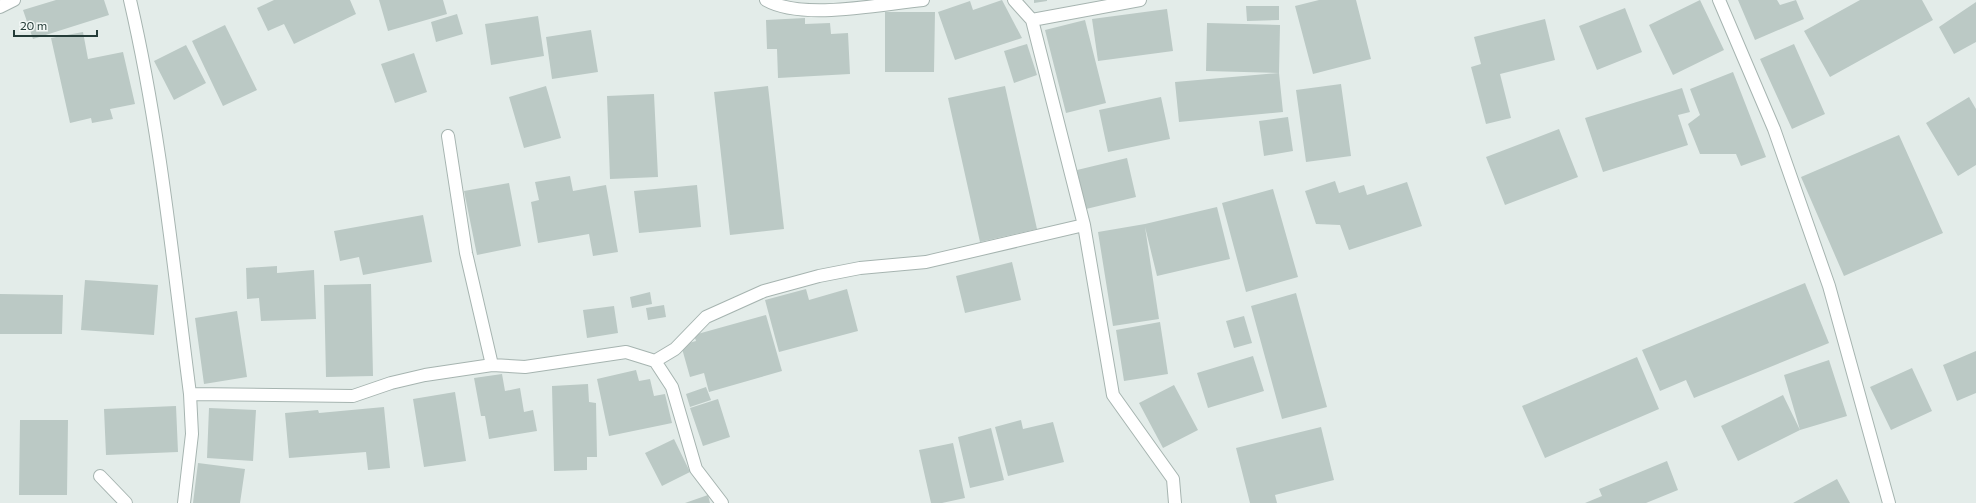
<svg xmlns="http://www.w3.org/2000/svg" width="1976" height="503" viewBox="0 0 1976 503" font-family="Commissioner,sans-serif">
<rect width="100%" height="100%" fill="#e3ece9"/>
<path fill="#bbc9c5" d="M56,0H104L109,15L33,39L23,10Z
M274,0H350L356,14L294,44L284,24L268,31L257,8Z
M379,0H443L447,14L388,31Z
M1002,0L1022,38L955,60L938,12L970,1L973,10Z
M1034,0H1047V1L1034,3Z
M1319,0H1356L1371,59L1313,74L1295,6Z
M1700,0L1724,50L1673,75L1649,25Z
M1738,0H1777L1780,5L1796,0L1804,19L1755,40Z
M1860,0H1922L1933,20L1830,77L1804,31Z
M1976,2V42L1954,54L1939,27Z
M1246,6H1279V20L1247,21Z
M1625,8L1642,52L1597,70L1579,26Z
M1167,9L1173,51L1098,61L1092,19Z
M885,12H935L934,72H885Z
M457,14L463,34L436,42L431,22Z
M538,16L544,56L491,65L485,24Z
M805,18V24L830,23L831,34L848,33L850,74L778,78L777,49H767L766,20Z
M1545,19L1555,60L1500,74L1511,118L1486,124L1471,67L1481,64L1474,37Z
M1085,20L1106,103L1066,113L1045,30Z
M1207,23L1280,25L1279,73L1206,71Z
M225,25L257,90L223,106L192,41Z
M591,30L598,72L552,79L546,37Z
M83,32L88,59L123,52L135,104L110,109L113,119L92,123L91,118L70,123L51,38Z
M1027,44L1037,75L1014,83L1004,51Z
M1794,44L1825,114L1792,129L1760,59Z
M186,45L206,83L174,100L154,61Z
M414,53L427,92L395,103L381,64Z
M1733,72L1766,157L1741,166L1736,154H1700L1688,124L1700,115L1690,89Z
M1279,73L1283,112L1179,122L1175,82Z
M1341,84L1351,156L1306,162L1296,90Z
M546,86L561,138L524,148L509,97Z
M768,86L784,229L730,235L714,92Z
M1005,86L1037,229L980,242L948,98Z
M1682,88L1690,112L1678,115L1688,145L1603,172L1585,118Z
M654,94L658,177L610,179L607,96Z
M1161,97L1170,139L1108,152L1099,110Z
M1969,97L1976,109V165L1958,176L1926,123Z
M1288,117L1293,151L1264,156L1259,121Z
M1559,129L1578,177L1505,205L1486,157Z
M1899,135L1943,233L1844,276L1801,177Z
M1127,158L1136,197L1086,209L1077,170Z
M570,176L573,191L606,185L618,252L593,256L589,234L538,243L531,202L539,200L535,182Z
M1335,181L1339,193L1364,185L1367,195L1407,182L1422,226L1349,250L1340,225L1316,224L1305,191Z
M509,183L521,246L477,255L464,191Z
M697,185L701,227L639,233L634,191Z
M1273,189L1298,277L1246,292L1222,203Z
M1217,207L1230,259L1157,276L1145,227L1159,319L1113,326L1098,232L1145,224Z
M423,215L432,262L363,275L359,257L340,261L334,231Z
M1012,262L1021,300L965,313L956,276Z
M277,266V273L314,270L316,319L261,321L259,298L247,299L246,268Z
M85,280L158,285L154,335L81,330Z
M1805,283L1829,343L1694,398L1686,380L1660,391L1642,350Z
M371,284L373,376L326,377L324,285Z
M806,289L809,300L847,289L858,331L779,352L765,300Z
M650,292L652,304L632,308L630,297Z
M1296,293L1327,407L1282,419L1251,306Z
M0,294L63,295L62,334H0Z
M664,305L666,317L648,320L646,308Z
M614,306L618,333L587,338L583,310Z
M237,311L247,377L204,384L195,318Z
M766,315L782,371L709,392L704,373L690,377L681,345L696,341L694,335Z
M1244,316L1252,343L1234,348L1226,321Z
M1160,322L1168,374L1124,381L1116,330Z
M1976,351V393L1957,401L1943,365Z
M1253,356L1264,391L1208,408L1197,373Z
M1637,357L1659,409L1545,458L1522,406Z
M1829,360L1847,416L1800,430L1784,375Z
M1912,368L1932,411L1891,430L1870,387Z
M636,370L639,381L650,379L654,396L665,394L672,423L609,436L597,379Z
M502,374L505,391L520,388L524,412L533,410L537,431L489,439L485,416H481L474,378Z
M588,384L589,402L596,403L597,457H587V470L554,471L552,386Z
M1174,385L1198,430L1163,448L1139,403Z
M706,387L711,400L690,407L686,394Z
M455,392L466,461L424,467L413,399Z
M1783,395L1800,430L1738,461L1721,426Z
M718,399L730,437L703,446L690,408Z
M176,406L178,452L106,455L104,409Z
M384,407L390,468L368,470L366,452L289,458L285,413L318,410L319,413Z
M209,408L256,410L253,461L207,458Z
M20,420H68L67,495H19Z
M1021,420L1023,429L1053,422L1064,462L1008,476L995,427Z
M1321,427L1334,480L1275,495L1277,503H1250L1236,448Z
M991,428L1004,480L970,488L958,437Z
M674,439L690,472L662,486L645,453Z
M953,443L965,498L942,503H931L919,450Z
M1667,461L1678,490L1646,503H1585L1602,496L1599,489Z
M198,463L245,469L240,503H193Z
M1837,479L1850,503H1793Z
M708,495L710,503H685Z"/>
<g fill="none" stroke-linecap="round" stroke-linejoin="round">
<defs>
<path id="minor" d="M130,0C160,129 173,263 190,394L192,434L184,503
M766,0C803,21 881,4 923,0
M1014,0L1032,20L1084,225L1113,395L1173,479L1175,503
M1719,0L1774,129L1829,286L1889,503
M0,7L14,0
M1032,20L1140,0
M448,136L466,253L492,365
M655,361L675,349L706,317L764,291L819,276L860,268L926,262L1084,225
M190,394L353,396L391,383L425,375L492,365L525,367L626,352L655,361L672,387L696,469L722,503
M100,476L126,503"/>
</defs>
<use href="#minor" stroke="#a6b4b0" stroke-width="14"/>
<use href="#minor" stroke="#fff" stroke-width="12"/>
</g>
<path d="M14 30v6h83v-6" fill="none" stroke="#243c38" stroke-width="2"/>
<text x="20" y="30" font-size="12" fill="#243c38" stroke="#f3f8f6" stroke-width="3" paint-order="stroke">20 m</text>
</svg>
